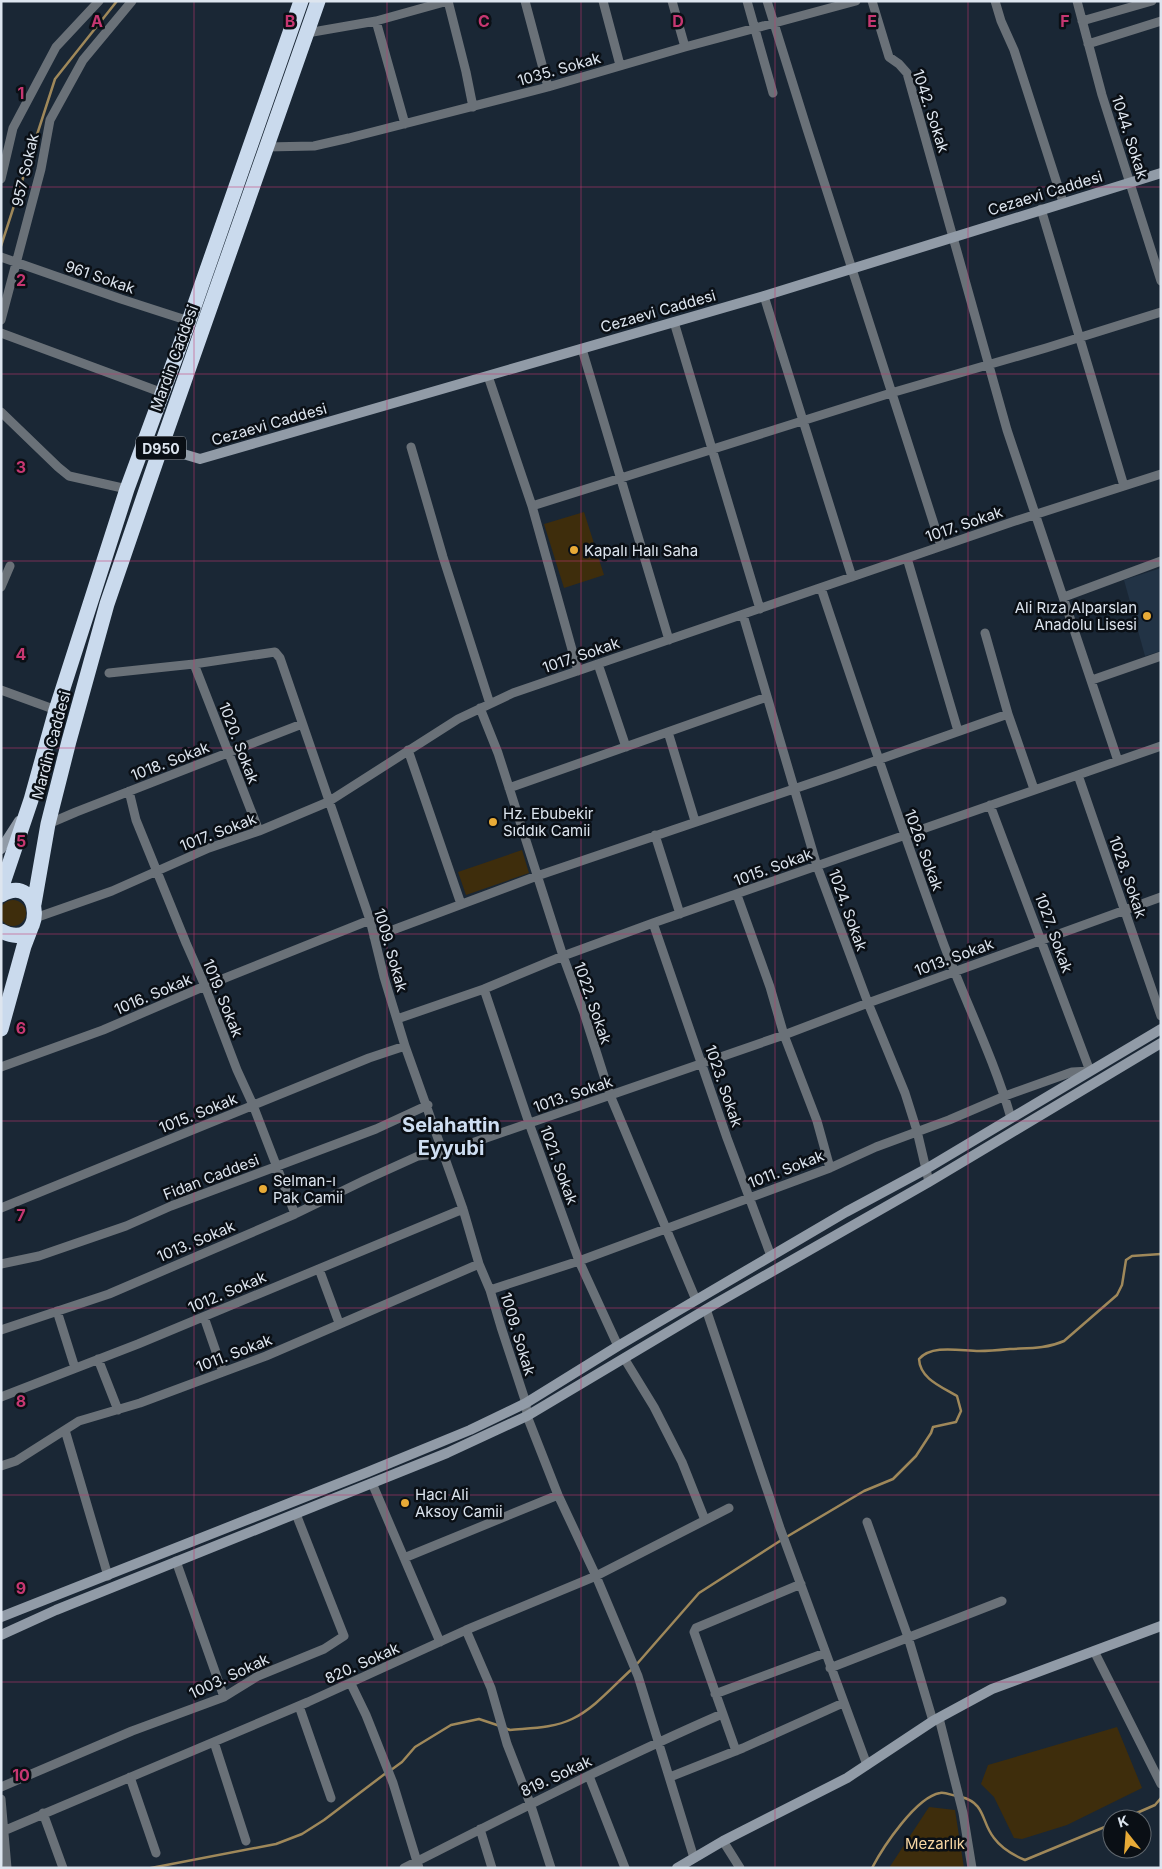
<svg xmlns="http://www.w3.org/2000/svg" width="1162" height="1869" viewBox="0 0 1162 1869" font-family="Inter,sans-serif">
<rect width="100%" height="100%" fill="#1a2735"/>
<path fill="#223345" d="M1161,568V651L1145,656L1124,580Z"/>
<path fill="#3e2d0c" d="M584,512L604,575L564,588L544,524Z
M522,850L529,873L466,895L458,872Z
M0 913a13 13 0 1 1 26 0a13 13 0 1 1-26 0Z
M1117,1727L1142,1788L1067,1825L1022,1839L1014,1838L994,1797L981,1784L988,1765Z
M929,1807L955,1810L964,1868H889Z"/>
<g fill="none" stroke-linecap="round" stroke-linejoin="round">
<path stroke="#9f885a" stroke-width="2.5" d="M1,246L55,79L117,1
M636,1665L699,1593L783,1539L864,1491L893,1479L916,1456L931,1433L933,1427L956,1422L961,1411L957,1396C942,1387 920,1379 919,1359C932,1344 961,1351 979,1351C989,1351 1000,1350 1010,1349C1029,1348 1046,1349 1064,1341L1117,1295L1122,1285L1126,1260L1132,1256L1161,1254
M505,1728L510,1730C530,1728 554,1728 572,1719C595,1708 613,1686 632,1669
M391,1770L402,1762L415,1747L451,1725L479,1719L500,1726
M961,1797C986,1803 981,1822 994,1838C1002,1849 1013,1855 1025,1860L1112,1824
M1123,1819L1155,1805L1161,1798
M151,1868L276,1844L302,1834L324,1820L386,1773
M872,1868C883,1847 916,1797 940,1793C945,1792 951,1795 956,1796"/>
<path stroke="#6a7178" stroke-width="9" d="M448,1L466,72L473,107
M525,1L548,87
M603,1L620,65
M672,1L685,47
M747,1L773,93
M767,1L807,129L941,546
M872,1L889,57L899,64L907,73L1007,430L1118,761
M995,1L1001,21L1014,50L1063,202
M1077,1L1102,95L1161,281
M376,21L405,124
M1082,21L1152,1
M307,33L376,21L448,1
M1088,44L1161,21
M266,147L314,146L349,138L548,87L685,47L856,1
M1,179L13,128L56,47L99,1
M1041,209L1124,486
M1,257L121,299L189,321
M764,296L852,577
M1,320L41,169L50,120L83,60L132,1
M674,322L760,609
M1,333L163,393
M582,349L669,640
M488,376L532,506L578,671
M1,412L58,467L69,476L127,489
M411,447L443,557L490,704
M532,506L891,393L1046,348L1161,312
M907,558L958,731
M1,587L10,566
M821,588C861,708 901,827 944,945C966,1003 994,1059 1011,1118
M1064,597L1161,561
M743,615L817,866L868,1003L905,1093L917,1131L929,1182
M985,633L1008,714L1034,789
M194,664L259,831
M598,664L626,747
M109,673L194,664L275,652L280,658L370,920L384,977L405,1046L463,1209L479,1264L490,1290L501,1327L526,1403L527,1416L558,1495L596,1576L638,1676L694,1858
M1092,680L1161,656
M1,690L56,710
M480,708L498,753L563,956L584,1013L610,1095L696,1300
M668,732L695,821
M408,750L461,904
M1078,775L1161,1016
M509,788L767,697
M129,791L136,820L186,943L205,986L237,1070L253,1105L295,1214
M48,824L76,812L302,724
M655,835L680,914
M737,895L770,987L784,1035L817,1121L830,1168
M35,918L112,891L209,848L259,831L328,802L458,719L513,693L1012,522L1161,474
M653,923L727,1138L771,1256
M374,937L537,876L838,774L1008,714
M484,989L529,1123L579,1261L618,1346
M397,1019L484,989L563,956L653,923L1161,746
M1,1067L103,1030L205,986L370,920
M1,1208L369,1058L405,1046
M1,1264L39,1256L126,1226L171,1206L376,1129L428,1105
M319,1269L339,1323
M490,1290L579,1261L830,1168L876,1147L949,1120L1005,1096L1072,1072L1090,1071L990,805
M706,1309L780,1528L867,1765
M57,1311L75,1368
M204,1317L223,1372
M1,1330L109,1294L295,1214L365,1180L418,1156L443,1153L784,1035L868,1003L1161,897
M624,1358L654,1407L682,1462L705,1520
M98,1359L118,1410
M1,1397L138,1344L463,1209
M65,1430L108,1576
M1,1466L16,1461L79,1421L140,1403L266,1356L479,1264
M372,1483L440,1642
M867,1522L908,1637L933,1721
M404,1558L558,1495
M176,1561L224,1697
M466,1630L491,1688L507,1744L530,1803L551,1868
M1094,1651L1161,1784
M830,1668L1002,1601
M351,1684L366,1715L393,1783L419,1868
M715,1694L825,1653
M299,1706L331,1798
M939,1718L963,1813L972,1868
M214,1742L246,1841
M736,1751L694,1632L696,1628L801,1584
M589,1776L625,1868
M130,1777L156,1853
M670,1777L743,1748L843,1703
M1,1787L132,1731L224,1697L258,1676L324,1649L344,1636L296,1514
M1,1799L7,1868
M43,1813L63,1868
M480,1829L492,1868
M1,1832L308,1702L466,1630L596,1576L729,1508
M723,1841L740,1868
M404,1868C509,1815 614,1761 722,1714"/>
<path stroke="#919ba7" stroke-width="10" d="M162,444L180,453L200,459L764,296L1161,173
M1,849L19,821
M1,1617L368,1472L470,1430L526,1403L618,1346L846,1212L926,1169L1161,1029
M1,1635L56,1610L447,1453L527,1416L715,1304L929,1182L1161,1043
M677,1868L723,1841L847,1778L933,1721L992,1689L1161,1626"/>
<path stroke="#cadaed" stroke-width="15" d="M1,895L3,883L31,800L56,710L127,489L189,321L301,1
M1,895C44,870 47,955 1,931
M34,904L48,824L69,741L107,604L162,444L318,1
M1,1029L24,946L32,925"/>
</g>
<path fill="none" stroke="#c63771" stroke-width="1" stroke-opacity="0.55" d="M194,1V1868M387,1V1868M581,1V1868M775,1V1868M968,1V1868M1,187H1161M1,374H1161M1,561H1161M1,748H1161M1,934H1161M1,1121H1161M1,1308H1161M1,1495H1161M1,1682H1161"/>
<g fill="#e8ab37" stroke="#0a0f15" stroke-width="2">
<circle cx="574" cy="550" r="5"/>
<circle cx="1147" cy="616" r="5"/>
<circle cx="493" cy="822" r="5"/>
<circle cx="263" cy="1189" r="5"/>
<circle cx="405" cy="1503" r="5"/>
</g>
<g text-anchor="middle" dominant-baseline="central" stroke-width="5" stroke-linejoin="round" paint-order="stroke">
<rect fill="#0a0f15" stroke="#9ea5ae" stroke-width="1" x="136" y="436.5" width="50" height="23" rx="4"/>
<g font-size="14" font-weight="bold" fill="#dde5ef">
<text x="161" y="448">D950</text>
</g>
<g font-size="15" fill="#dde5ef" stroke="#0a0f15">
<text transform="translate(559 69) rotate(-16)">1035. Sokak</text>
<text transform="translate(931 111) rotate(72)">1042. Sokak</text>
<text transform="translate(1130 137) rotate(72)">1044. Sokak</text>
<text transform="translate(25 170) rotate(-77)">957 Sokak</text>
<text transform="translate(1045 193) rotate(-17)">Cezaevi Caddesi</text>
<text transform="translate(100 277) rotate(19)">961 Sokak</text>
<text transform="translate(658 311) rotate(-16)">Cezaevi Caddesi</text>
<text transform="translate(174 358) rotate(-70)">Mardin Caddesi</text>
<text transform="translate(269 424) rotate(-16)">Cezaevi Caddesi</text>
<text transform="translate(964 524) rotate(-19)">1017. Sokak</text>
<text transform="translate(581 655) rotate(-19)">1017. Sokak</text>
<text transform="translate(239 743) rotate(69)">1020. Sokak</text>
<text transform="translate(51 745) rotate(-75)">Mardin Caddesi</text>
<text transform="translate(170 761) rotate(-21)">1018. Sokak</text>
<text transform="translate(218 832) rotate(-21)">1017. Sokak</text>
<text transform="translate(924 850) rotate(70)">1026. Sokak</text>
<text transform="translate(773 867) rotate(-20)">1015. Sokak</text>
<text transform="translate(1128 877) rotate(71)">1028. Sokak</text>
<text transform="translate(848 910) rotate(70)">1024. Sokak</text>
<text transform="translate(1054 933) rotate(70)">1027. Sokak</text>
<text transform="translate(391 950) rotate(74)">1009. Sokak</text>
<text transform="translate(954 957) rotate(-20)">1013. Sokak</text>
<text transform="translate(153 994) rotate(-23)">1016. Sokak</text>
<text transform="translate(223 998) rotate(68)">1019. Sokak</text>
<text transform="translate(593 1003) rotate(71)">1022. Sokak</text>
<text transform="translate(724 1086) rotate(71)">1023. Sokak</text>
<text transform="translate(573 1094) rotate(-19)">1013. Sokak</text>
<text transform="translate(198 1113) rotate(-22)">1015. Sokak</text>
<text transform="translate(559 1165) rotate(70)">1021. Sokak</text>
<text transform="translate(786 1169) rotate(-21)">1011. Sokak</text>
<text transform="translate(211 1177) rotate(-21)">Fidan Caddesi</text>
<text transform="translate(196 1241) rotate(-23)">1013. Sokak</text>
<text transform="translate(227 1292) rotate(-23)">1012. Sokak</text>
<text transform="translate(518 1334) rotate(73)">1009. Sokak</text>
<text transform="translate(234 1353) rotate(-21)">1011. Sokak</text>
<text transform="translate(362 1663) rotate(-24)">820. Sokak</text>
<text transform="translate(229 1676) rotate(-25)">1003. Sokak</text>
<text transform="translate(556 1776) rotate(-25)">819. Sokak</text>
</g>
<g font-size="15" fill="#dde5ef" stroke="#0a0f15" text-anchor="start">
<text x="584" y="550">Kapalı Halı Saha</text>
<text x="1137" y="607" text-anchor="end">Ali Rıza Alparslan<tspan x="1137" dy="17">Anadolu Lisesi</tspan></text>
<text x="503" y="813">Hz. Ebubekir<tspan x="503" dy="17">Sıddık Camii</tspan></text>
<text x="273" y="1180">Selman-ı<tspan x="273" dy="17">Pak Camii</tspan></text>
<text x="415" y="1494">Hacı Ali<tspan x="415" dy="17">Aksoy Camii</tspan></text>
</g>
<g font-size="15" fill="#f8d7a4" stroke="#0a0f15">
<text x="935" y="1843">Mezarlık</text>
</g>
<g font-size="20" font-weight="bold" fill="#cedef2" stroke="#0a0f15">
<text x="451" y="1125">Selahattin<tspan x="451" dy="23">Eyyubi</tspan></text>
</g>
</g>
<g font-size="16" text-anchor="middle" font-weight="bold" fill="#c63771" stroke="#0a0f15" stroke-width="5" stroke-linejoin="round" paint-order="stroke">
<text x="97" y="27">A</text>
<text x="290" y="27">B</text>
<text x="484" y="27">C</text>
<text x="678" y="27">D</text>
<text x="872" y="27">E</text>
<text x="1065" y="27">F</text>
<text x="21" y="99">1</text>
<text x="21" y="286">2</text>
<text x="21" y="473">3</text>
<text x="21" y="660">4</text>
<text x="21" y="847">5</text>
<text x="21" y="1034">6</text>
<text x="21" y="1221">7</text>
<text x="21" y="1407">8</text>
<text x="21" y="1594">9</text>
<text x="21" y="1781">10</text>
</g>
<rect width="1162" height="1869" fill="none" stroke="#dde5ef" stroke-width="5"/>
<g transform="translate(1127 1834) rotate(343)"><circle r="24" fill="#0a0f15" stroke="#5e656c"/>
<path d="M0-4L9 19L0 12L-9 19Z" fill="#e8ab37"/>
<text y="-8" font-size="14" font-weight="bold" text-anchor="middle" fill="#dde5ef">K</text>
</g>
</svg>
